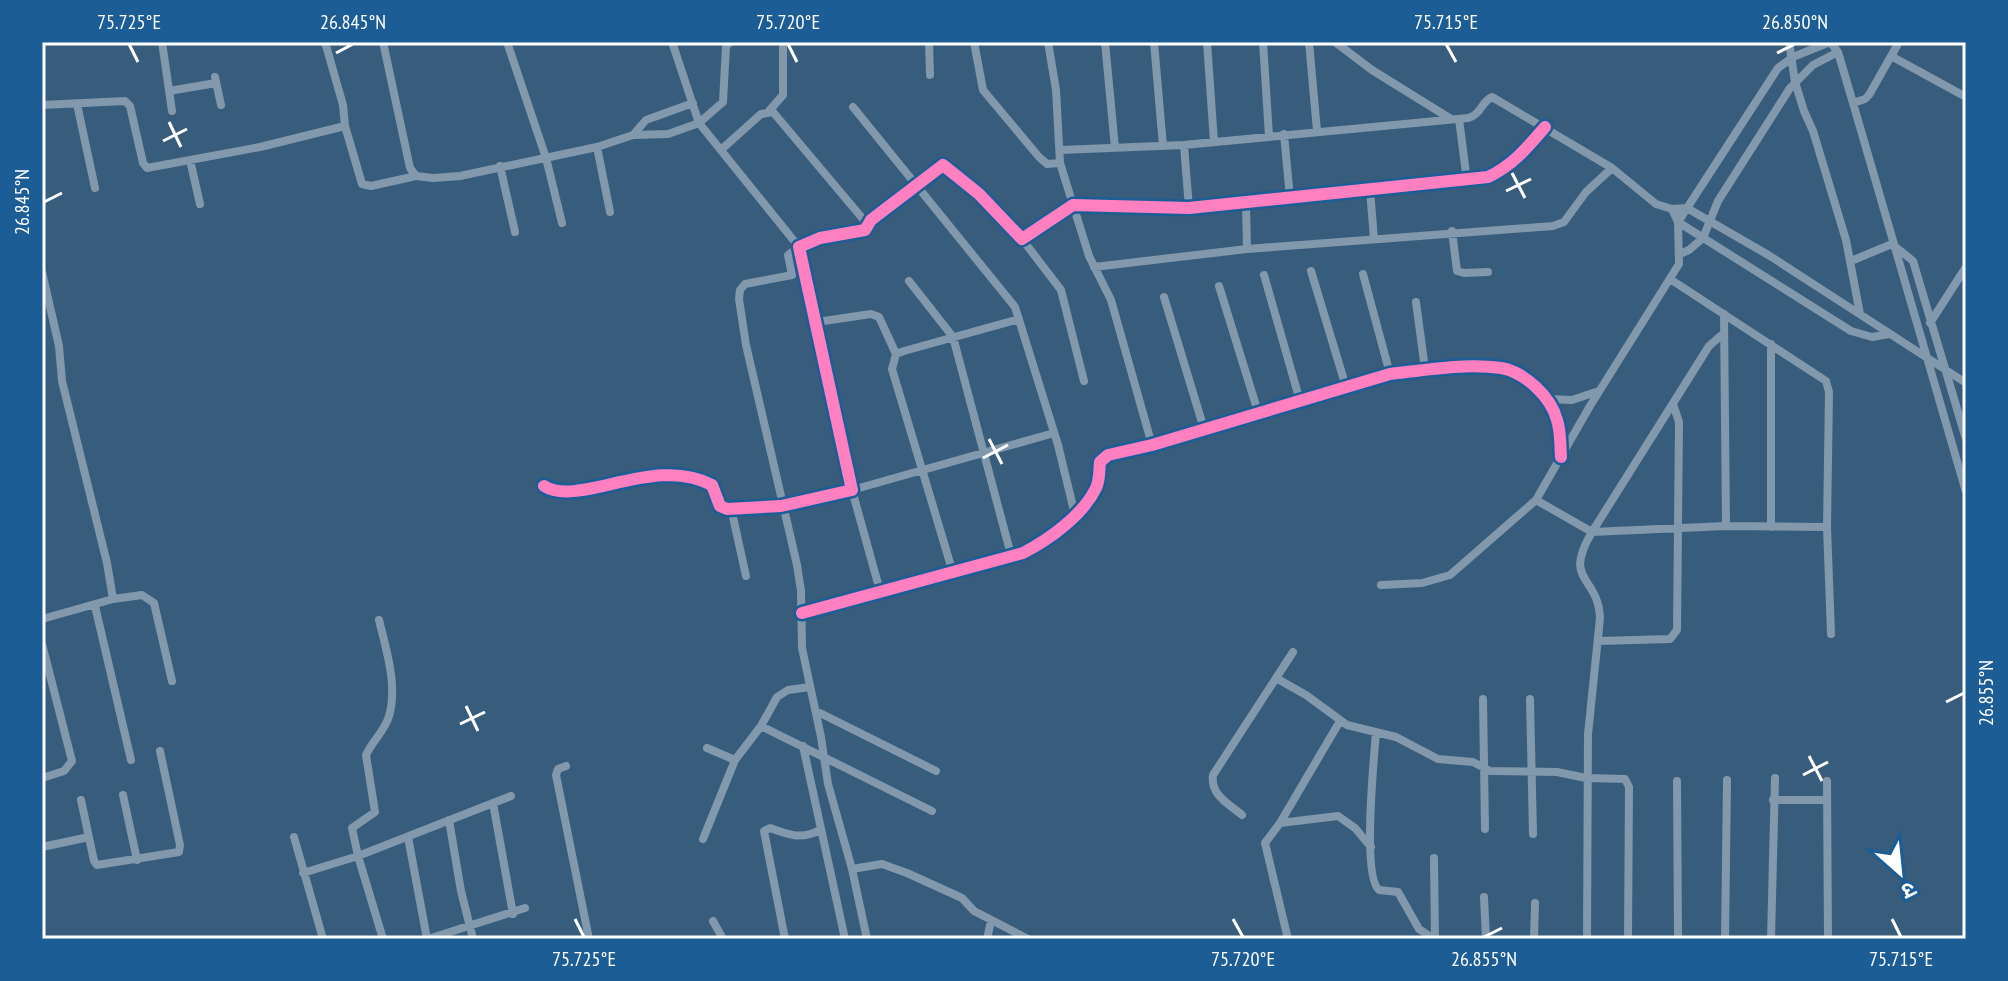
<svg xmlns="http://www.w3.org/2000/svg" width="2008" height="981" viewBox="0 0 2008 981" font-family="'PT Sans Narrow','Noto Sans Devanagari',sans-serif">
<rect width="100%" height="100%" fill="#385c7b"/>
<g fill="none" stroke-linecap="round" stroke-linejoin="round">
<path stroke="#8198ad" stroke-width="8" d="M162,42L172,111
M383,42L410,168L416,176L433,178L460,176L597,147L633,135L668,134L699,123L723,102L726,46L731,42
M507,42L546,158L562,223
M672,42L699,123L799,247L788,255L792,275L745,284L740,290L739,299L746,345L797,565L801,591L802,648L821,737L828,784L852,869L867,939
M929,42L930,75
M974,42L983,90L1039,157L1047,164L1060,163
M1048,42L1056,90L1060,163L1089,256L1111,300L1152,445
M1105,42L1115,148
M1154,42L1163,146
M1207,42L1214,142
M1263,42L1269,136
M1309,42L1317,131
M1335,42L1372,70L1451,119
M1789,42L1795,82L1804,111L1813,131L1846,240L1860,314
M1891,56L1966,97
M215,77L221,105
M169,91L216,83
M1853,103L1966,492
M77,104L95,188
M42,105L125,101L130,106L143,163L147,168L260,147L345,126L343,105L325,42
M853,107L1015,307L1058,445L1075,515
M769,111L783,95V42
M1459,119L1467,181
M345,126L362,184L371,186L416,176
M1284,134L1290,198
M633,135L646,120L693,103
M1184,145L1189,208
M597,147L610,212
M722,149L761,114L773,112L868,225
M1060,150L1184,145L1468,118C1481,115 1481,102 1492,97L1612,168L1656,204L1672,209L1687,208L1770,256L1966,383
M190,160L200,204
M500,166L515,232
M1370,190L1374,239
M1246,203L1247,249
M1672,209L1678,222L1851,331L1872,337L1889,334
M1452,231L1457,271L1464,273L1488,272
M1022,239L1061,290L1084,381
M1680,254L1689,250L1703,238L1718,201L1790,88L1813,65L1838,52
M1851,261L1892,244L1913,261L1966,439
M1094,267L1247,249L1553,226L1564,222L1586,192L1612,168
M1311,271L1346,387
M42,272L59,346L62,381L107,563L113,599L42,619
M1363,274L1390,374
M1264,275L1300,401
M1670,279L1826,381L1829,392L1827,527L1831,634
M909,281L953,337L1011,555
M1219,286L1258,412
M1164,297L1204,429
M1416,302L1425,369
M1724,314L1726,526
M817,322L871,314L879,317L896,354
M1930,323L1966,267
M1548,399L1572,400L1599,391
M544,486C579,508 655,454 712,485L720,506L727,509L781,506L852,490L799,247L820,238L865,230L871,220L943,165L979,194L1022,239L1073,205L1189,208L1488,177C1513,165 1527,148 1545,127
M1536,500L1590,406L1679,264L1678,222L1778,68L1793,57L1830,42L1838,52L1853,103L1865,99L1869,95L1899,42
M731,508L746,576
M1771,527V344
M1592,532L1709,346L1724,333
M1592,532L1726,526L1827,527
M953,573L892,369L896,354L904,351L1019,319
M1381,585L1422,583L1450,575L1536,500L1592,532C1562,583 1598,574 1600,618L1588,734L1587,939
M880,591L852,490L1054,433
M113,599L142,595L154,603L172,681
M95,606L131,760
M802,613L1023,553C1050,539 1083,515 1096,488C1100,480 1099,470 1100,462L1108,455L1152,445L1390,374C1425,370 1465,363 1501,368C1525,372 1551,397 1557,420C1561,432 1560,445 1561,457
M379,620C386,649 398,686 389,716C385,731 372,741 366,755L375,812L352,828L358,856L383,939
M1598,641L1670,639L1677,630L1679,422L1673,404
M42,644L72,761L64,771L42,778
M1276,678L1306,695L1347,725L1396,737L1438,759L1473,762L1490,771L1557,772L1586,778L1625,779L1629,787L1628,939
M1483,699L1485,829
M1530,699L1533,834
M816,711L936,771
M761,726L932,811
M1376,732C1374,758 1362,876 1379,890L1398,892L1419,929L1434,939
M803,746L845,939
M707,748L735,760L761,726L777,697L788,690L810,687
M566,766L558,769L556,775L589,939
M1677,781L1678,939
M1827,781L1828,939
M123,795L137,860
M81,800L94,861L97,865L179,852L180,845L160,751
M1773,800H1825
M493,803L513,914
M1242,815C1229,804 1210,795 1213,775L1293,652
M449,820L461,891L473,939
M1280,823L1340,721
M294,837L323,939
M408,837L427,939
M703,839L735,760
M42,847L89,837
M1434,858L1435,939
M852,869L882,864L907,873L962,898L974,911L1028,939
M303,873L358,856L511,796
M1484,897L1486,939
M713,921L723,939
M428,939L525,908
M785,939L764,831L770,828C789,835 802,840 820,830
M987,939L991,921
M1288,939L1265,843L1280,823L1338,816L1355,828L1371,847
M1534,939L1535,903
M1725,939L1727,780
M1771,939L1775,778"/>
<defs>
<path id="cycleway" d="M544,486C579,508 655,454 712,485L720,506L727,509L781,506L852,490L799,247L820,238L865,230L871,220L943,165L979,194L1022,239L1073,205L1189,208L1488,177C1513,165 1527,148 1545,127
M802,613L1023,553C1050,539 1083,515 1096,488C1100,480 1099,470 1100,462L1108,455L1152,445L1390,374C1425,370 1465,363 1501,368C1525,372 1551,397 1557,420C1561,432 1560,445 1561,457"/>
</defs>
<use href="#cycleway" stroke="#1d5d96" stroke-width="17"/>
<use href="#cycleway" stroke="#ff80c0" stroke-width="12"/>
</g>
<path fill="none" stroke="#fff" stroke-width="3" d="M129,44L138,62M788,44L797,62M1446,44L1456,62M336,53L353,44M1777,53L1795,44M169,122L181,147M163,141L187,129M1512,173L1525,198M1506,191L1531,179M44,202L62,193M989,439L1002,464M983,458L1008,445M1946,702L1964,693M466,706L478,731M460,724L485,712M1809,756L1822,781M1803,775L1828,762M575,919L584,937M1233,919L1243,937M1892,919L1901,937M1484,937L1502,928"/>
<rect width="2008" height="981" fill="none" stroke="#1d5d96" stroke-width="88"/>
<g transform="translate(1900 873) rotate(153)" stroke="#1d5d96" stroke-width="6" paint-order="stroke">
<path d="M0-6L14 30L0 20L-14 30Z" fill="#ffffff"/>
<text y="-12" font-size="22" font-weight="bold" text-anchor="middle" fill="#ffffff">उ</text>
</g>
<rect x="44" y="44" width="1920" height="893" fill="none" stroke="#fff" stroke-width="3"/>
<g font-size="20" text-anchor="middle" fill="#fff">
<text x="129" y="29">75.725°E</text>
<text x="353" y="29">26.845°N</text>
<text x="788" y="29">75.720°E</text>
<text x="1446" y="29">75.715°E</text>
<text x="1795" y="29">26.850°N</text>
<text transform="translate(22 202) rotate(-90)" y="7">26.845°N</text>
<text transform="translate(1986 693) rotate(-90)" y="7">26.855°N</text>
<text x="584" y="966">75.725°E</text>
<text x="1243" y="966">75.720°E</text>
<text x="1484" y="966">26.855°N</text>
<text x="1901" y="966">75.715°E</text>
</g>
</svg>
